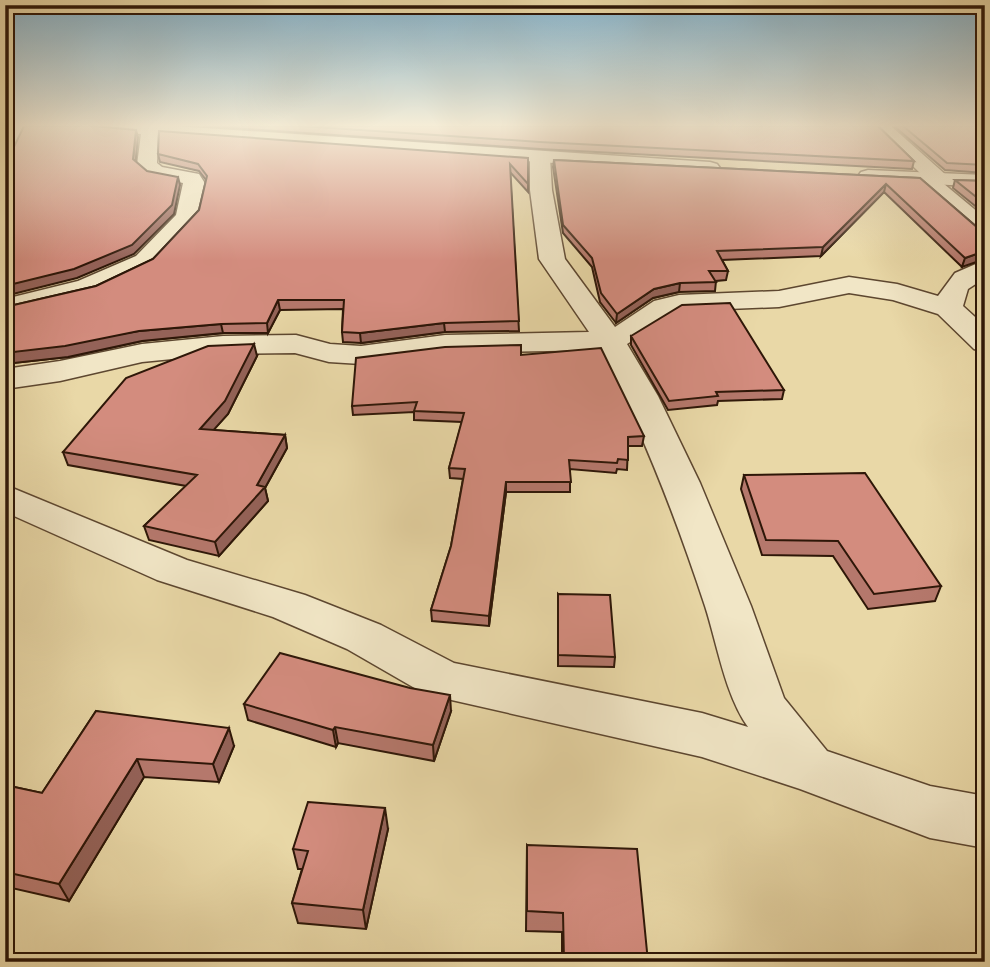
<svg xmlns="http://www.w3.org/2000/svg" width="990" height="967" viewBox="0 0 990 967" font-family="'IM FELL French Canon',serif">
<rect width="100%" height="100%" fill="#e9d8a7"/>
<filter id="stains"><feTurbulence type="fractalNoise" baseFrequency=".00286" numOctaves="4"/><feColorMatrix values="0 0 0 0 .2 0 0 0 0 .09 0 0 0 0 .02 0 0 0 .5 -.17"/></filter>
<radialGradient id="worn" r=".72"><stop offset=".6" stop-color="#630" stop-opacity="0"/><stop offset="1" stop-color="#630" stop-opacity=".3"/></radialGradient>
<g fill="none" stroke-linecap="round" stroke-linejoin="round">
<defs>
<path id="minor" d="M10,126H28L12,157L5,159V135Z
M142,126H156L158,129L157,163L162,167L199,174L206,185L199,217L154,266L98,293L5,316V299L78,281L136,256L176,215L183,183L149,176L137,165Z
M872,126H891L946,175L950,179L944,184L985,218V237L977,235L918,183L914,179L921,174Z
M540,152L547,154L550,158L552,190L565,259L615,327L654,301L679,295L779,291L849,277L897,284L938,296L955,273L985,260V278L968,289L963,306L985,326V352L974,349L938,314L893,300L849,293L779,307L680,311L627,344L658,396L700,483L751,606L784,698L827,751L930,786L985,796V848L930,838L800,789L702,757L425,694L347,649L273,617L157,580L5,512V485L187,560L305,595L381,625L454,663L702,713L748,727C725,695 717,643 705,606C676,518 643,432 600,350L445,353L361,364L329,362L295,353L223,354L142,362L60,381L5,389V369L60,361L142,344L223,336L296,335L330,344L361,346L445,335L589,332L539,259L530,190V158L533,154Z"/>
<path id="tertiary" d="M89,126H174L710,162L717,164L720,168L717,172L710,174L98,131Z
M868,170L985,175V187L861,180L858,176L861,172Z"/>
</defs>
<use href="#minor" stroke="#5d4730" stroke-width="3"/>
<use href="#tertiary" stroke="#5d4730" stroke-width="3"/>
<use href="#minor" fill="#f1e6c6" fill-rule="evenodd"/>
<use href="#tertiary" fill="#f1e6c6" fill-rule="evenodd"/>
</g>
<path fill="#b5786c" stroke="#2e1708" stroke-width="2" d="M203,126H878L914,161L912,169L540,149Z
M894,126H985V173L945,170Z
M158,154L528,158V192L510,172L519,331L445,332L361,343L343,342L342,332L343,309L280,310L268,333H223L142,341L68,357L5,364V307L96,286L153,259L199,210L206,180L199,171L160,162Z
M554,160L920,178L978,228L962,267L884,192L821,256L722,260L728,271L726,280L716,281L715,291L679,292L653,298L616,323L600,302L592,267L563,233L553,167Z
M955,180L985,181V214L953,188Z
M985,274V288L981,284Z
M631,336L784,390L782,399L718,401L717,405L668,410L631,345Z
M521,355L644,436L642,446H628L627,470L617,469L616,473L570,469V492H506L489,626L432,621L431,610L451,546L463,479L450,478L449,468L462,422L414,420V412L353,415L352,406Z
M257,356L228,414L213,430L285,435L287,448L265,488L268,501L219,556L149,540L144,526L186,486L68,465L63,452Z
M744,475L941,586L935,601L868,609L833,556L762,555L741,489Z
M558,594L615,657L614,667L558,666Z
M244,704L451,711L434,761L338,743L336,747L248,720Z
M96,711L234,746L219,782L144,777L69,901L12,888L5,897V785L42,793Z
M388,829L366,929L298,923L292,903L302,869H298L293,849Z
M527,845L648,962H562V932L526,931Z"/>
<path fill="#946258" stroke="#2e1708" stroke-width="2" d="M136,130L138,137L135,167L133,159Z
M178,177L180,185L174,214L134,254L77,278L5,296V286Z
M886,184L884,192L821,256L823,247Z
M985,251V259L962,267L965,258Z
M680,283L679,292L653,298L616,323L617,314L654,289Z
M278,300L280,310L268,333L267,323Z
M444,323L445,332L361,343L360,333Z
M221,324L223,333L142,341L68,357L5,364V353L139,331Z
M254,344L257,356L228,414L203,442L200,429Z
M285,435L287,448L265,488L268,501L219,556L215,542L257,485Z
M506,482V492L489,626V616Z
M450,695L451,711L434,761L433,745Z
M335,727L338,743L336,747L333,730Z
M229,728L234,746L219,782L213,764Z
M137,759L144,777L69,901L59,884Z
M385,808L388,829L366,929L363,910Z
M5,878L12,888L5,897Z"/>
<path fill="#d38c7e" stroke="#2e1708" stroke-width="2" d="M24,126H94L136,130L133,159L147,171L178,177L172,205L132,245L74,269L5,286V153L12,151Z
M301,126H878L914,161L540,142Z
M903,126H985V165L947,163Z
M159,131L528,158V184L510,164L519,321L444,323L360,333L342,332L344,300H278L267,323L221,324L139,331L65,346L5,353V307L96,286L153,259L199,210L207,176L198,164L158,154Z
M554,160L920,178L978,228L985,230V251L965,258L886,184L823,247L717,251L728,271H709L716,282L680,283L654,289L617,314L601,293L592,258L563,225Z
M955,180L985,181V204Z
M730,303L784,390L716,392L718,396L669,401L631,336L682,305Z
M254,344L225,401L200,429L285,435L257,485L265,487L215,542L144,526L197,475L63,452L126,378L208,346Z
M521,345V355L601,348L644,436L628,437V460L618,459L617,463L569,460L571,482H506L489,616L431,610L451,546L465,469L449,468L464,413L414,411L417,402L352,406L356,358L445,347Z
M865,473L941,586L874,594L838,541L766,540L744,475Z
M558,594L610,595L615,657L558,655Z
M280,653L410,688L450,695L433,745L335,727L333,730L244,704Z
M96,711L229,728L213,764L137,759L59,884L5,872V785L42,793Z
M308,802L385,808L363,910L292,903L308,851L293,849Z
M527,845L637,849L648,962H564L563,913L527,911Z"/>
<linearGradient id="sky" x2="0" y2="1"><stop stop-color="#87b6cf"/><stop offset="0.48" stop-color="#f5edd7"/><stop offset="1" stop-color="#f5edd7" stop-opacity="0"/></linearGradient>
<rect width="990" height="261" fill="url(#sky)"/>
<rect width="990" height="967" fill="none" stroke="#e9d8a7" stroke-width="28"/>
<rect x="7" y="7" width="976" height="953" fill="none" stroke="#2e1708" stroke-width="3.5"/>
<rect x="14" y="14" width="962" height="939" fill="none" stroke="#2e1708" stroke-width="2"/>
<rect width="100%" height="100%" filter="url(#stains)"/>
<rect width="100%" height="100%" fill="url(#worn)"/>
</svg>
